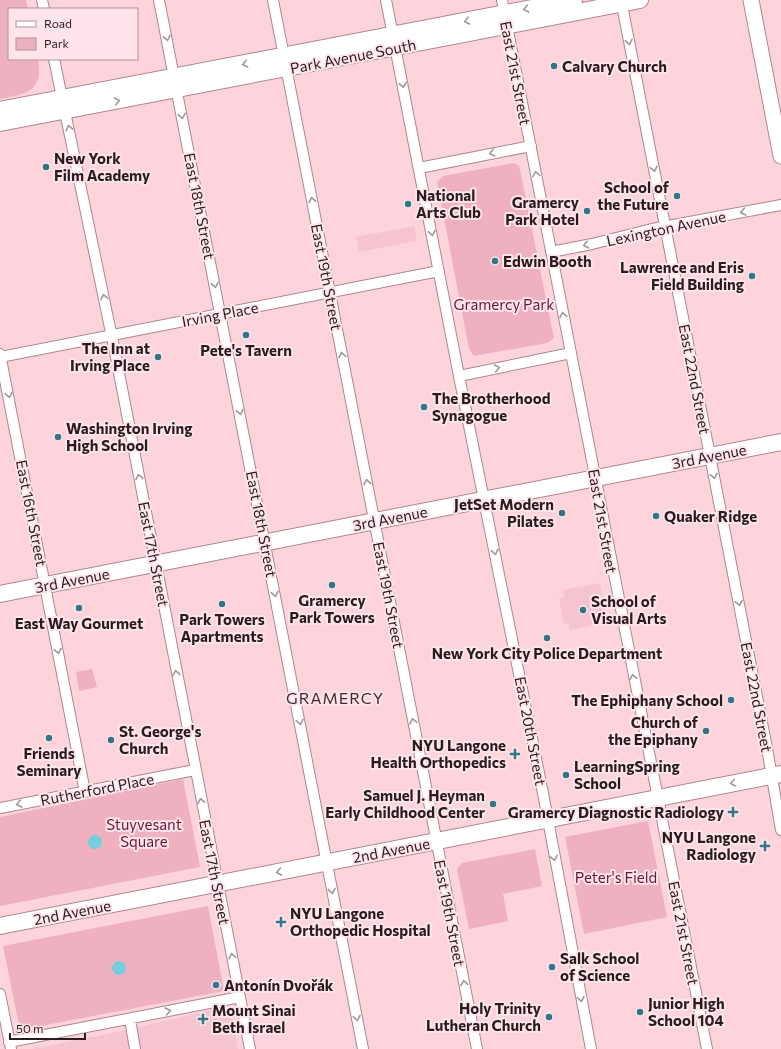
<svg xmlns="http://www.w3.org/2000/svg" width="781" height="1049" viewBox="0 0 781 1049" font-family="Commissioner,sans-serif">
<rect width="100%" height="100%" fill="#fdd3dc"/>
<path fill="#f6c4d0" d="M414,226L417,241L359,252L356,237Z
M600,583L607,622L570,630L569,623L564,624L559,598L564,597L563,590Z
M230,1006L238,1049H32L117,1032Z"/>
<path fill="#efb1c0" d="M0,0H26L28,9H9V59H38C44,91 26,94 0,99Z
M514,163L519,166L520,170L554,338L547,343L474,356L469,349L437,182L443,176Z
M92,669L97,687L79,691L76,672Z
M183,779L200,867L0,906V817Z
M648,821L667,917L584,934L565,837Z
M535,849L542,886L503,894L508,921L469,929L457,869L462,863Z
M208,906L224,991L20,1030L3,946Z"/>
<path fill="#75cddd" d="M88 842a7 7 0 1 1 14 0a7 7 0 1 1-14 0Z
M112 968a7 7 0 1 1 14 0a7 7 0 1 1-14 0Z"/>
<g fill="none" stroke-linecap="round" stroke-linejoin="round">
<defs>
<path id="minor" d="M42,0L44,9
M159,0L363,1049
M273,0L477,1049
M386,0L459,376L542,788L591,1049
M502,0L707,1049
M621,0L767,748L781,830
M54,59L114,347L250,1049
M419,168L531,146
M551,252L592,244L652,229L781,205
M0,354L85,792
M0,357L439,271
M459,376L571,353
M0,808L195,770
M0,994L11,1049
M130,1019L135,1049
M9,1042L240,997"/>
<path id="secondary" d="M751,0L781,156"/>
<path id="primary" d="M0,110L574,0
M0,123L640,0
M0,594L781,442
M0,926L781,774"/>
</defs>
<use href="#minor" stroke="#ac868f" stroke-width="12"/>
<use href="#secondary" stroke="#ac868f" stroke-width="17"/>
<use href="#primary" stroke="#ac868f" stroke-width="18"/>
<use href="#minor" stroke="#fff" stroke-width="10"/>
<use href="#secondary" stroke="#fff" stroke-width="15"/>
<use href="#primary" stroke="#fff" stroke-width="16"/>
</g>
<defs><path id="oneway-chevron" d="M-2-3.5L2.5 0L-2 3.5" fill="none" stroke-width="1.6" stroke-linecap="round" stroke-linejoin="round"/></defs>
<g stroke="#9f989a">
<use href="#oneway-chevron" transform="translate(526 9) rotate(169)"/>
<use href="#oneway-chevron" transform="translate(467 21) rotate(169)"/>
<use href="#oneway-chevron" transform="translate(167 38) rotate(78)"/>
<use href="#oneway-chevron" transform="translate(629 42) rotate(79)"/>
<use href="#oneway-chevron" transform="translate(245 64) rotate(169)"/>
<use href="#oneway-chevron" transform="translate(403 85) rotate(79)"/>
<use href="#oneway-chevron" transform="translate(117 101) rotate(-11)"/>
<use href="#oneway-chevron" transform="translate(182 116) rotate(79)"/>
<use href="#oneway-chevron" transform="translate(69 128) rotate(-103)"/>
<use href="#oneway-chevron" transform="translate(492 153) rotate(169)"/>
<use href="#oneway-chevron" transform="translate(654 169) rotate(79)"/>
<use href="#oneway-chevron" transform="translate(536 174) rotate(-101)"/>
<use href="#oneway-chevron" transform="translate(312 200) rotate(-101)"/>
<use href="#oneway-chevron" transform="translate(743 212) rotate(169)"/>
<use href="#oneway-chevron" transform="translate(432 233) rotate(79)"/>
<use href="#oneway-chevron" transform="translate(586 245) rotate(168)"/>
<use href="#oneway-chevron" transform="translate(215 285) rotate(79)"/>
<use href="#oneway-chevron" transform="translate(104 297) rotate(-101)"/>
<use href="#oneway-chevron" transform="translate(563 315) rotate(-101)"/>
<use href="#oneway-chevron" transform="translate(342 355) rotate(-101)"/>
<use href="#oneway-chevron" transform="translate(497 368) rotate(-11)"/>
<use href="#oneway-chevron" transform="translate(9 395) rotate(79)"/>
<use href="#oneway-chevron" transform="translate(240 412) rotate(79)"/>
<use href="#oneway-chevron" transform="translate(714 476) rotate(79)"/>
<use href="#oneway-chevron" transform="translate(139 477) rotate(-101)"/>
<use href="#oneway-chevron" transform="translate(367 482) rotate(-101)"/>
<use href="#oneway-chevron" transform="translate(495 552) rotate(79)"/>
<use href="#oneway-chevron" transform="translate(275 594) rotate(79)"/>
<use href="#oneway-chevron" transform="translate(739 603) rotate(79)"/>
<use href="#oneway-chevron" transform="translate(58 651) rotate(79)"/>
<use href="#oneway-chevron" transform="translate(176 673) rotate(-101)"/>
<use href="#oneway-chevron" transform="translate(633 677) rotate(-101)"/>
<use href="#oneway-chevron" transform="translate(413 721) rotate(-101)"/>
<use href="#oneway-chevron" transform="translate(300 722) rotate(79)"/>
<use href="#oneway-chevron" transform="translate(733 783) rotate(169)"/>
<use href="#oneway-chevron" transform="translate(201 801) rotate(-101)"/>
<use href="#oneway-chevron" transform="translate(19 804) rotate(169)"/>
<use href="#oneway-chevron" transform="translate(554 858) rotate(79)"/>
<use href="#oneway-chevron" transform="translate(279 872) rotate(169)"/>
<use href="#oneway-chevron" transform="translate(332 891) rotate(79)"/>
<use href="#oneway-chevron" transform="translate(232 956) rotate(-101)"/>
<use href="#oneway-chevron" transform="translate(464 983) rotate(-101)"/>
<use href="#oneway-chevron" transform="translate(581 999) rotate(79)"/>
<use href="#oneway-chevron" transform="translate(168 1011) rotate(-11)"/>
<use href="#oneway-chevron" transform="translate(357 1018) rotate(79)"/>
</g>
<g fill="#317884" stroke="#ffe5eb" stroke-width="1.5">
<circle cx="554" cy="66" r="4"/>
<circle cx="46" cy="167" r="4"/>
<circle cx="677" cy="196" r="4"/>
<circle cx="408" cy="204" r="4"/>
<circle cx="587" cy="211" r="4"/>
<circle cx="495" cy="261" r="4"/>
<circle cx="752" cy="276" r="4"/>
<circle cx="246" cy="335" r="4"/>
<circle cx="158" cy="357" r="4"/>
<circle cx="424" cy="407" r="4"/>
<circle cx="58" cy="437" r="4"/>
<circle cx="562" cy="513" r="4"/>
<circle cx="656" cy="516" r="4"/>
<circle cx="332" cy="585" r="4"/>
<circle cx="222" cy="604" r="4"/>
<circle cx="79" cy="608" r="4"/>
<circle cx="583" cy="610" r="4"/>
<circle cx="547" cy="638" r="4"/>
<circle cx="731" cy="700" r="4"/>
<circle cx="706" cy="731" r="4"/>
<circle cx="49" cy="738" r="4"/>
<circle cx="111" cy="740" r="4"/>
<path d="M513 748h4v4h4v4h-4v4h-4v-4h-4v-4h4z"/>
<circle cx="566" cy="775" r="4"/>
<circle cx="493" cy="804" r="4"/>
<path d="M731 806h4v4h4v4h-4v4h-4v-4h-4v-4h4z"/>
<path d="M763 840h4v4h4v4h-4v4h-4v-4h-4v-4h4z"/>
<path d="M279 916h4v4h4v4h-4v4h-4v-4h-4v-4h4z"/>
<circle cx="552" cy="967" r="4"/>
<circle cx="216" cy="985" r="4"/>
<circle cx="640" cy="1012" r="4"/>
<circle cx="549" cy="1017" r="4"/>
<path d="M201 1013h4v4h4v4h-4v4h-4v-4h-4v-4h4z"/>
</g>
<g text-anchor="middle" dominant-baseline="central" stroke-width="4" stroke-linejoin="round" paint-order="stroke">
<g font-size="15" fill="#2a1b1f" stroke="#ffe5eb">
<text transform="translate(353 56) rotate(-11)">Park Avenue South</text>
<text transform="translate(516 73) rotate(79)">East 21st Street</text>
<text transform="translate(200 206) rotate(79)">East 18th Street</text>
<text transform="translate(666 228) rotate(-12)">Lexington Avenue</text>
<text transform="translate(327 277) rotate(79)">East 19th Street</text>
<text transform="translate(220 314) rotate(-11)">Irving Place</text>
<text transform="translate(695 379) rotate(79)">East 22nd Street</text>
<text transform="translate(709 456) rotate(-11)">3rd Avenue</text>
<text transform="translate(32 513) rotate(79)">East 16th Street</text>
<text transform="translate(390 518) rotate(-11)">3rd Avenue</text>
<text transform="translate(603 521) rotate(80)">East 21st Street</text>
<text transform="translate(262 524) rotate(79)">East 18th Street</text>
<text transform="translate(154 554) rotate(79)">East 17th Street</text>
<text transform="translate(72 580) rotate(-11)">3rd Avenue</text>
<text transform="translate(389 595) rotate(79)">East 19th Street</text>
<text transform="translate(757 697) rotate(79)">East 22nd Street</text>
<text transform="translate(531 731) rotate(79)">East 20th Street</text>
<text transform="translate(97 789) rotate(-11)">Rutherford Place</text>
<text transform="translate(391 850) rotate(-11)">2nd Avenue</text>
<text transform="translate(215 872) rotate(79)">East 17th Street</text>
<text transform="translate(72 912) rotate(-11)">2nd Avenue</text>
<text transform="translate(450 913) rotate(79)">East 19th Street</text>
<text transform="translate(684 933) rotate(79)">East 21st Street</text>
</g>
<g font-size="15" font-weight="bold" fill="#2a1b1f" stroke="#ffe5eb" text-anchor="start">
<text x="562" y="66">Calvary Church</text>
<text x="54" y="158">New York<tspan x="54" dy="17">Film Academy</tspan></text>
<text x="669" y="187" text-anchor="end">School of<tspan x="669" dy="17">the Future</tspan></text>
<text x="416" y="195">National<tspan x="416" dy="17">Arts Club</tspan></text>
<text x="579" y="202" text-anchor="end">Gramercy<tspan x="579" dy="17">Park Hotel</tspan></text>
<text x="503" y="261">Edwin Booth</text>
<text x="744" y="267" text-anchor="end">Lawrence and Eris<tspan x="744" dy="17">Field Building</tspan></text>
<text x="150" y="348" text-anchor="end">The Inn at<tspan x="150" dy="17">Irving Place</tspan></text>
<text x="246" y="350" text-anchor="middle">Pete's Tavern</text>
<text x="432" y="398">The Brotherhood<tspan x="432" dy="17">Synagogue</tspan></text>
<text x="66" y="428">Washington Irving<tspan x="66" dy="17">High School</tspan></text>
<text x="554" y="504" text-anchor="end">JetSet Modern<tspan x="554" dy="17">Pilates</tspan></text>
<text x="664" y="516">Quaker Ridge</text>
<text x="332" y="600" text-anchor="middle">Gramercy<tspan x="332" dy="17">Park Towers</tspan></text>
<text x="591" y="601">School of<tspan x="591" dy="17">Visual Arts</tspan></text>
<text x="222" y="619" text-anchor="middle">Park Towers<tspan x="222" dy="17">Apartments</tspan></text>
<text x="79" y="623" text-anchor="middle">East Way Gourmet</text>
<text x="547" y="653" text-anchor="middle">New York City Police Department</text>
<text x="723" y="700" text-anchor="end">The Ephiphany School</text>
<text x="698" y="722" text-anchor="end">Church of<tspan x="698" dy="17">the Epiphany</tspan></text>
<text x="119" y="731">St. George's<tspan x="119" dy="17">Church</tspan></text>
<text x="506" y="745" text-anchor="end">NYU Langone<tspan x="506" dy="17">Health Orthopedics</tspan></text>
<text x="49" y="753" text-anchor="middle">Friends<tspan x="49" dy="17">Seminary</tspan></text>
<text x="574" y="766">LearningSpring<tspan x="574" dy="17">School</tspan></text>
<text x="485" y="795" text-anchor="end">Samuel J. Heyman<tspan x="485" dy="17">Early Childhood Center</tspan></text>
<text x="724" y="812" text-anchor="end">Gramercy Diagnostic Radiology</text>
<text x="756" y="837" text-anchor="end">NYU Langone<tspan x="756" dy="17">Radiology</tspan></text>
<text x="290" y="913">NYU Langone<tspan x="290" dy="17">Orthopedic Hospital</tspan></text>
<text x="560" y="958">Salk School<tspan x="560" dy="17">of Science</tspan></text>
<text x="224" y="985">Antonín Dvořák</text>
<text x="648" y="1003">Junior High<tspan x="648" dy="17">School 104</tspan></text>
<text x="541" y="1008" text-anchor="end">Holy Trinity<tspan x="541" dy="17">Lutheran Church</tspan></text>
<text x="212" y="1010">Mount Sinai<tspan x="212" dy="17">Beth Israel</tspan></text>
</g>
<g font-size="15" fill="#681534" stroke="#ffe5eb">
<text x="504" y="304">Gramercy Park</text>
<text x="144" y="824">Stuyvesant<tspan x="144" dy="17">Square</tspan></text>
<text x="616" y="877">Peter's Field</text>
</g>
<g font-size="16" letter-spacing="1" fill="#46262f" stroke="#ffe5eb">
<text x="335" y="697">GRAMERCY</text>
</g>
</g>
<rect x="8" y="8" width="130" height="52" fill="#ffe5eb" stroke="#aa9499"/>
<rect x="16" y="21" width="20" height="6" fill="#ffffff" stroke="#aa9499"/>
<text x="44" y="28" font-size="12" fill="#2a1b1f">Road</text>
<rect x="16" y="38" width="20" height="12" fill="#efb1c0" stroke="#aa9499"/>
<text x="44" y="48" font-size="12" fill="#2a1b1f">Park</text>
<path d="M10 1033v6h75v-6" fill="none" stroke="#2a1b1f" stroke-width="2"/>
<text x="16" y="1033" font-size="12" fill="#2a1b1f" stroke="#ffe5eb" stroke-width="3" paint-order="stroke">50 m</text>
</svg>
